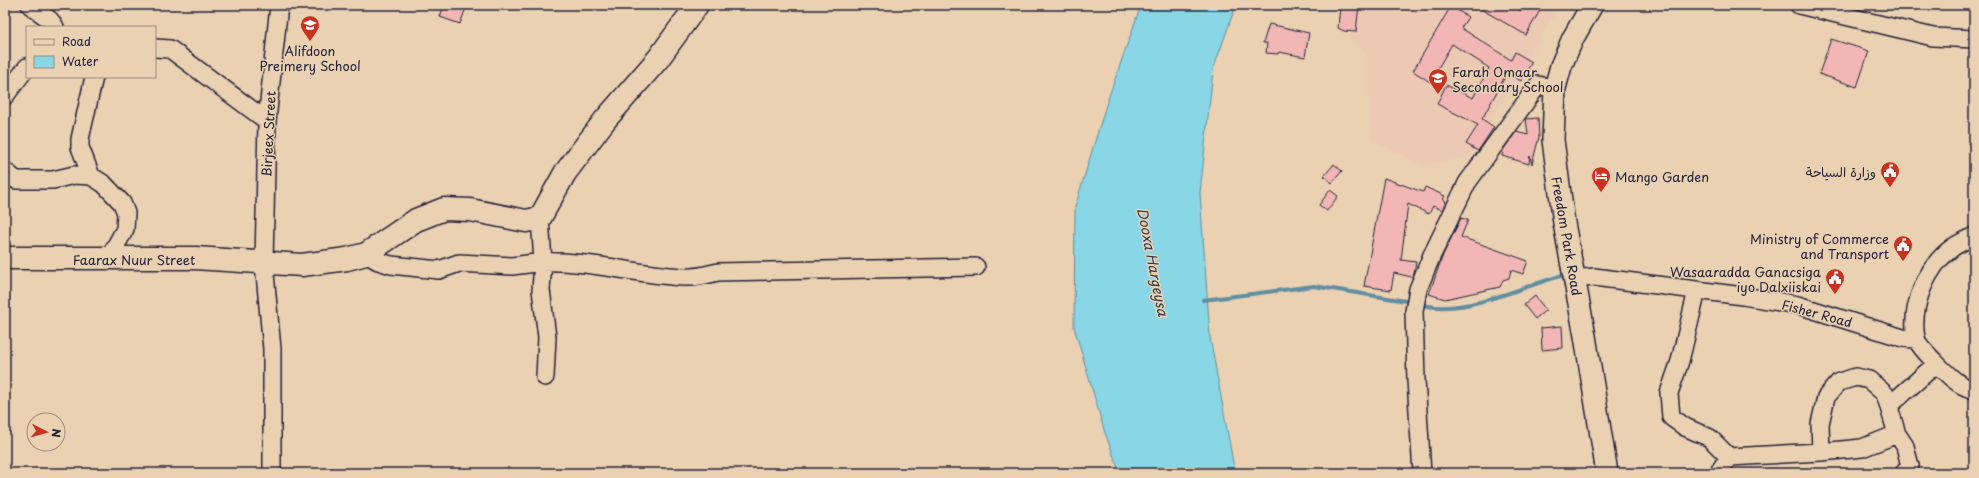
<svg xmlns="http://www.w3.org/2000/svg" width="1979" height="478" viewBox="0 0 1979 478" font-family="'Playpen Sans','Playpen Sans Arabic',sans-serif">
<rect width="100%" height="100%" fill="#ead1b2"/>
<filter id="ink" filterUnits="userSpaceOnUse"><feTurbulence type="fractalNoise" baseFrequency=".025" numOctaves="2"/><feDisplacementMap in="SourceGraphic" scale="8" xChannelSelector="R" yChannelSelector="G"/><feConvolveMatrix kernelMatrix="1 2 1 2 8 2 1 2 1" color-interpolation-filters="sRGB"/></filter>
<g filter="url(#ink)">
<path fill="#ecc9b3" d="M1352,5H1560L1469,158L1422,165L1371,139L1367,52L1349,38Z"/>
<path fill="#89d6e7" stroke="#608ea2" d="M1141,5H1236L1213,70L1200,193L1210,337L1235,473H1120L1105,433L1074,327L1075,207L1107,102Z"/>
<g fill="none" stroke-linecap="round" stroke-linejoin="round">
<path stroke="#608ea2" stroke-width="4" d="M1203,300L1314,286L1412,302
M1419,304C1462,317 1519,287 1561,276"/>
</g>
<path fill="#f2b6b5" stroke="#22223b" d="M444,5H467L460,24L440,17Z
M1340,5H1359L1356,32L1344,31L1338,28Z
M1474,5H1510L1521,11L1524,5H1543L1526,35Z
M1451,6L1468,17L1461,28L1511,60L1515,52L1532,62L1521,81L1507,73L1482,119L1494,127L1478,151L1466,144L1478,125L1437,104L1446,85L1473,98L1489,68L1452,44L1430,82L1413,71Z
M1269,24L1309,33L1305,57L1279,52L1278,54L1266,53L1267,43H1263Z
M1831,39L1869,51L1857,87L1819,74Z
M1538,118L1539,137L1532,164L1530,156L1529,164L1502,156L1503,150L1516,132L1528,135L1526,119Z
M1334,164L1342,171L1332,183L1324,176Z
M1384,178L1423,192L1425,187L1445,196L1443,199L1446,201L1442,210L1433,206L1429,214L1408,204L1401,260L1416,262L1414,273L1412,277L1394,273L1391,290L1364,286Z
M1330,190L1338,196L1327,211L1319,205Z
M1461,218L1468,220L1461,237L1528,261L1523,274L1511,270L1509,278L1503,280L1500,287L1445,299L1429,294L1443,255Z
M1535,296L1546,310L1535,319L1524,305Z
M1562,326L1563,348L1542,350L1541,328Z"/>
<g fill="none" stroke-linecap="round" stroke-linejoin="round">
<defs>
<path id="minor" d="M30,5L50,20L55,27
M1799,5L1933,37L1974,39
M155,48L170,49L267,121
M5,96L27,67
M5,171L16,180H53L74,175L91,176L104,184L122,203L126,213L125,229L109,258
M91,176L80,147V139L94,77
M540,218L543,262C590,260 638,275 685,277C696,278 708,274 718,272L976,267
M1974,236C1967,240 1959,243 1952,248C1927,266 1910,306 1916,338C1918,347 1951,379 1960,384C1964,387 1969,388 1974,390
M366,254L378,261L391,265L439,270L459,263L512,266L543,262L541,290L547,337L545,377
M1574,279L1594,277L1743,296L1798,305L1903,338L1916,339
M1695,290V299L1680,361L1669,393L1671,417L1685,427L1710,438L1729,457L1821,452L1862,448L1897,434
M1889,406L1936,364
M1821,452L1820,424L1826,397L1839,382L1856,377L1869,380L1885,394L1897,434L1905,446L1910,466L1904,473
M272,473V349L264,263L267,121L279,5
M1422,473L1416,380L1414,311L1418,289L1432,255L1467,183L1538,85L1555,88
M1718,473L1729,457"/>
<path id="tertiary" d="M1592,5L1573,38L1561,66L1555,88L1553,140L1564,223L1585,336L1607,473"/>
<path id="secondary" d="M5,258H195L302,265L347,259L366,254L416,220L444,209L470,210L526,221L540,218L565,173L605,120L658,59L697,5"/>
</defs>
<use href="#minor" stroke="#22223b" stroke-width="20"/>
<use href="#tertiary" stroke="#22223b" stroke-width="24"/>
<use href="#secondary" stroke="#22223b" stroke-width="25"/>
<use href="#minor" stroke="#ead1b2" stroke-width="17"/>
<use href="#tertiary" stroke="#ead1b2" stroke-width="21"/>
<use href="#secondary" stroke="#ead1b2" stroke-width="22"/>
</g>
</g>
<defs>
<symbol id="school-pin" viewBox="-11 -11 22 30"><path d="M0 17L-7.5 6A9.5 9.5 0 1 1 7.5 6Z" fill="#c8321e" stroke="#ead1b2"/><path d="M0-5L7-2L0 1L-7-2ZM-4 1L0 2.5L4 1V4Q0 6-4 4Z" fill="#fff"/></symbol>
<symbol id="civic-pin" viewBox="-11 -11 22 30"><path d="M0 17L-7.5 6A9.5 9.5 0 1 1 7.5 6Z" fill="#c8321e" stroke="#ead1b2"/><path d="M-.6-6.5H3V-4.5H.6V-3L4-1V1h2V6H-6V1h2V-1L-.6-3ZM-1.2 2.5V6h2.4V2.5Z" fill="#fff"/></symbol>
<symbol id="hotel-pin" viewBox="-11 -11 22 30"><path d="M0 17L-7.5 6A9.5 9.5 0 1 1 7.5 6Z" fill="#c8321e" stroke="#ead1b2"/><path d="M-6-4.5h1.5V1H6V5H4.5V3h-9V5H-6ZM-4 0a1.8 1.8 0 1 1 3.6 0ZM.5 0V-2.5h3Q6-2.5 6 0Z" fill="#fff"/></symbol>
</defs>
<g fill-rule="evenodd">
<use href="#school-pin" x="299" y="14" width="22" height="30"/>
<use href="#school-pin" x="1427" y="67" width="22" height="30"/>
<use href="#civic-pin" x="1879" y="160" width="22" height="30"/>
<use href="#hotel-pin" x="1590" y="165" width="22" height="30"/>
<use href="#civic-pin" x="1892" y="234" width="22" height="30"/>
<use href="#civic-pin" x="1824" y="267" width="22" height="30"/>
</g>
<g text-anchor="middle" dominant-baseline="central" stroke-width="3" stroke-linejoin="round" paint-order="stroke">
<g font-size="13" fill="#22223b" stroke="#ead1b2" text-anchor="end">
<text x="310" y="50" text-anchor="middle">Alifdoon<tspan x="310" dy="15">Preimery School</tspan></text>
<text x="1452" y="71" text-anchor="start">Farah Omaar<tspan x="1452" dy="15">Secondary School</tspan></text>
<text x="1876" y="171">وزارة السياحة</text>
<text x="1615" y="176" text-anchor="start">Mango Garden</text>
<text x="1889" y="238">Ministry of Commerce<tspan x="1889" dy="15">and Transport</tspan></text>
<text x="1821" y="271">Wasaaradda Ganacsiga<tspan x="1821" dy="15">iyo Dalxiiskai</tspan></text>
</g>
<g font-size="13" fill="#22223b" stroke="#ead1b2">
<text transform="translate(268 134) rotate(-87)">Birjeex Street</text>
<text transform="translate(1567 236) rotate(80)">Freedom Park Road</text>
<text x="134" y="259">Faarax Nuur Street</text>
<text transform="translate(1817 313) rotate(15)">Fisher Road</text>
</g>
<g font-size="14" font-style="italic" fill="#313d55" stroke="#ead1b2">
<text transform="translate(1153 262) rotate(79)">Dooxa Hargeysa</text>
</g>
</g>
<rect width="1979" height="478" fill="none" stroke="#ead1b2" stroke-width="20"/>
<rect x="10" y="10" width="1959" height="458" fill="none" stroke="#22223b" stroke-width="1.5" filter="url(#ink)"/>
<rect x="26" y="26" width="130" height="52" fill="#ead1b2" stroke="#9a8b82"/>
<rect x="34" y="39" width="20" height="6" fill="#ead1b2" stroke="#9a8b82"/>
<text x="62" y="46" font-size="12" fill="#22223b">Road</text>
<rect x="34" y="56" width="20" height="12" fill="#89d6e7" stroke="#9a8b82"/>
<text x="62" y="66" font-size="12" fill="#22223b">Water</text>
<g transform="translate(46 432) rotate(96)"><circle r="19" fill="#ead1b2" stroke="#9a8b82"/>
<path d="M0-3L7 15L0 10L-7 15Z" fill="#c8321e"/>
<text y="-6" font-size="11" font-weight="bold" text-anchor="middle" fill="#22223b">N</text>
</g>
</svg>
